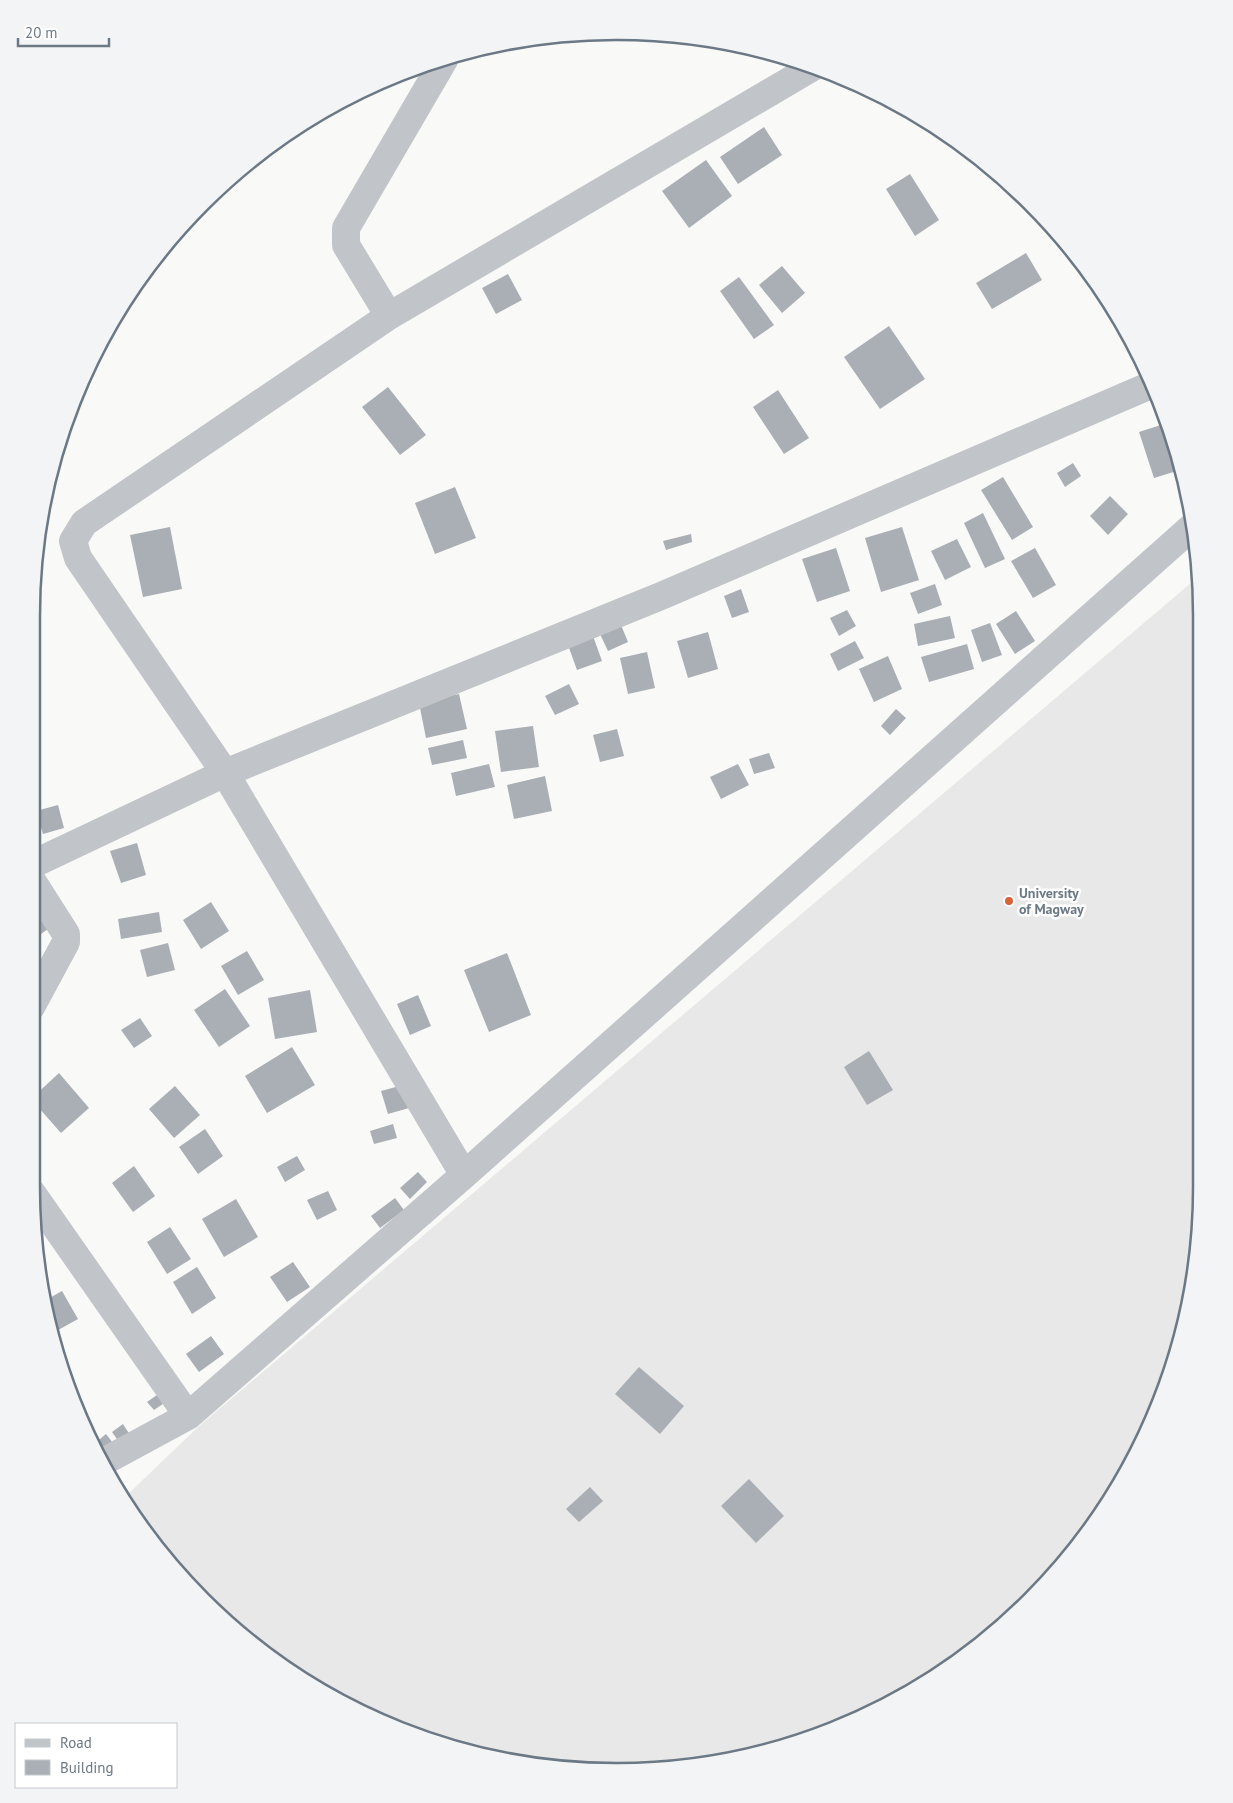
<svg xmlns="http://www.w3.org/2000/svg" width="1233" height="1803" viewBox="0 0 1233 1803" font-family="'PT Sans',sans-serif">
<rect width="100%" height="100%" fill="#f9f9f7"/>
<path fill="#e7e8e7" d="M1198,577L1202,616V1186L1190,1301L1157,1411L1103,1512L1030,1601L942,1673L876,1711L730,1761L617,1772L540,1767L392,1727L324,1693L231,1627L130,1511L123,1499L198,1427Z"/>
<path fill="#a9afb5" d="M764,127L782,155L738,184L720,157Z
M706,160L732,196L689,228L662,191Z
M910,174L939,220L915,236L886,189Z
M1026,253L1042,280L992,309L976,283Z
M782,266L805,293L782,313L759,285Z
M508,274L522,300L496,314L482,288Z
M739,277L774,325L754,339L720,291Z
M889,326L925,379L880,409L844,357Z
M388,387L426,435L400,455L362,407Z
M778,390L809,438L784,454L753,407Z
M1164,424L1180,470L1154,478L1139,432Z
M1073,463L1081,476L1065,487L1057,473Z
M1003,477L1033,527L1012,540L981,490Z
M455,487L476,538L435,554L415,503Z
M1110,496L1128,514L1108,535L1090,516Z
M983,513L1005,559L985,568L964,523Z
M170,527L182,589L143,597L130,535Z
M902,527L919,580L881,592L865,538Z
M691,534L692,542L666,550L663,541Z
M957,539L971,567L945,580L931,551Z
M836,548L850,591L817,602L802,559Z
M1035,548L1056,585L1033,598L1011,561Z
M935,584L942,605L918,614L910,593Z
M741,589L749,612L732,618L724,596Z
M847,610L856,626L839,636L830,618Z
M1016,611L1035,641L1015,654L996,624Z
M950,616L955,638L918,646L914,624Z
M990,623L1002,655L982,662L971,630Z
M621,625L628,642L608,651L600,634Z
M708,632L718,669L688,678L677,641Z
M593,636L602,661L577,670L568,645Z
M855,641L864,658L838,671L830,654Z
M967,644L974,669L929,682L921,657Z
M647,652L655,688L628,694L620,658Z
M888,656L902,689L874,702L859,669Z
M569,684L579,704L555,715L545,696Z
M459,694L467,729L426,738L419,703Z
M896,709L906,718L890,735L881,726Z
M533,726L539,767L501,772L495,731Z
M617,729L624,756L600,762L593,735Z
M463,740L467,758L432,765L428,748Z
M769,753L775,768L754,774L749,759Z
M489,764L495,787L456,796L451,773Z
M738,764L749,785L721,799L710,777Z
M545,776L552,811L514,819L507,785Z
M58,805L64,828L43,834L36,811Z
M137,843L146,875L121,883L110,851Z
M211,902L229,931L201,949L183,920Z
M31,904L48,929L31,941Z
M159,912L162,932L121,939L118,919Z
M168,943L175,970L147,977L140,950Z
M247,951L264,980L238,995L221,966Z
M507,953L531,1015L489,1032L464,970Z
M225,989L250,1026L219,1047L194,1010Z
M310,990L317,1032L275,1039L268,998Z
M418,995L431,1026L410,1035L397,1004Z
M140,1018L152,1036L134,1048L121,1030Z
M292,1047L315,1085L267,1113L245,1076Z
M869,1051L893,1090L867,1105L844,1067Z
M59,1073L89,1108L61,1133L31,1099Z
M403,1085L409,1108L388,1114L381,1091Z
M175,1086L200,1115L174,1138L149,1109Z
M393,1124L397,1138L374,1144L370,1131Z
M205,1129L223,1156L198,1174L179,1147Z
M297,1156L305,1170L285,1182L277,1167Z
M134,1166L155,1196L133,1212L112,1183Z
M418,1172L427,1182L410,1199L400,1188Z
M328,1191L337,1210L317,1220L307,1200Z
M395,1198L404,1210L380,1228L371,1216Z
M236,1199L258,1237L224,1257L202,1219Z
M170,1227L191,1259L167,1274L147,1242Z
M293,1262L310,1287L287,1302L270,1277Z
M197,1267L216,1298L192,1314L173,1282Z
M62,1291L78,1319L51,1334L46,1300Z
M211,1336L224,1354L199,1372L186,1354Z
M639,1367L684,1406L660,1434L615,1394Z
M167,1388L173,1397L154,1410L147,1402Z
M123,1424L130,1435L119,1442L112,1432Z
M106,1434L116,1447L104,1457L94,1444Z
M749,1479L784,1516L756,1543L721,1506Z
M590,1487L603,1501L579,1522L566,1509Z"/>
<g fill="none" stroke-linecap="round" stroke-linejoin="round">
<path stroke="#c1c4c8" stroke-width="28" d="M389,316L346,245V228L444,60
M31,865L225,773L661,596L1151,385
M31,1007L66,942V934L31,879
M464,1175L225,773L78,558L73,541L84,523L389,316L813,67
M32,1193L188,1416
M103,1462L188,1416L464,1175L1193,526"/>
</g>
<circle fill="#d5643b" stroke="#fff" stroke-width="2" cx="1009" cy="901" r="5"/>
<g text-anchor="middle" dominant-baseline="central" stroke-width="5" stroke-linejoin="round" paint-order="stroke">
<g font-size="14" font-weight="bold" fill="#6b7885" stroke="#fff" text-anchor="start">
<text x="1019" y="893">University<tspan x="1019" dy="16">of Magway</tspan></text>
</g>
</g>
<path d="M0 0H1233V1803H0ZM616 40H617A576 576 0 0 1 1193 616V1187A576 576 0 0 1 617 1763H616A576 576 0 0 1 40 1187V616A576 576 0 0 1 616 40Z" fill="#f3f4f5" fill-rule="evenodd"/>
<path fill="none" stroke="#6b7885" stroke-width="2.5" d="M616 40H617A576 576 0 0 1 1193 616V1187A576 576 0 0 1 617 1763H616A576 576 0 0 1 40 1187V616A576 576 0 0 1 616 40Z"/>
<rect x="15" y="1723" width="162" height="65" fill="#ffffff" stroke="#c4c9ce"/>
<rect x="25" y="1739" width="25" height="8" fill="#c1c4c8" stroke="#c4c9ce"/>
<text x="60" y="1748" font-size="15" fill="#6b7885">Road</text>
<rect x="25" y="1760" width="25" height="15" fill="#a9afb5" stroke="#c4c9ce"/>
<text x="60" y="1773" font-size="15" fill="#6b7885">Building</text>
<path d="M18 38v8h91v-8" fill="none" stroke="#6b7885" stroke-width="2.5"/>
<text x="25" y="38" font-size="15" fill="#6b7885" stroke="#ffffff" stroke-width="4" paint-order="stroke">20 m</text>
</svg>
